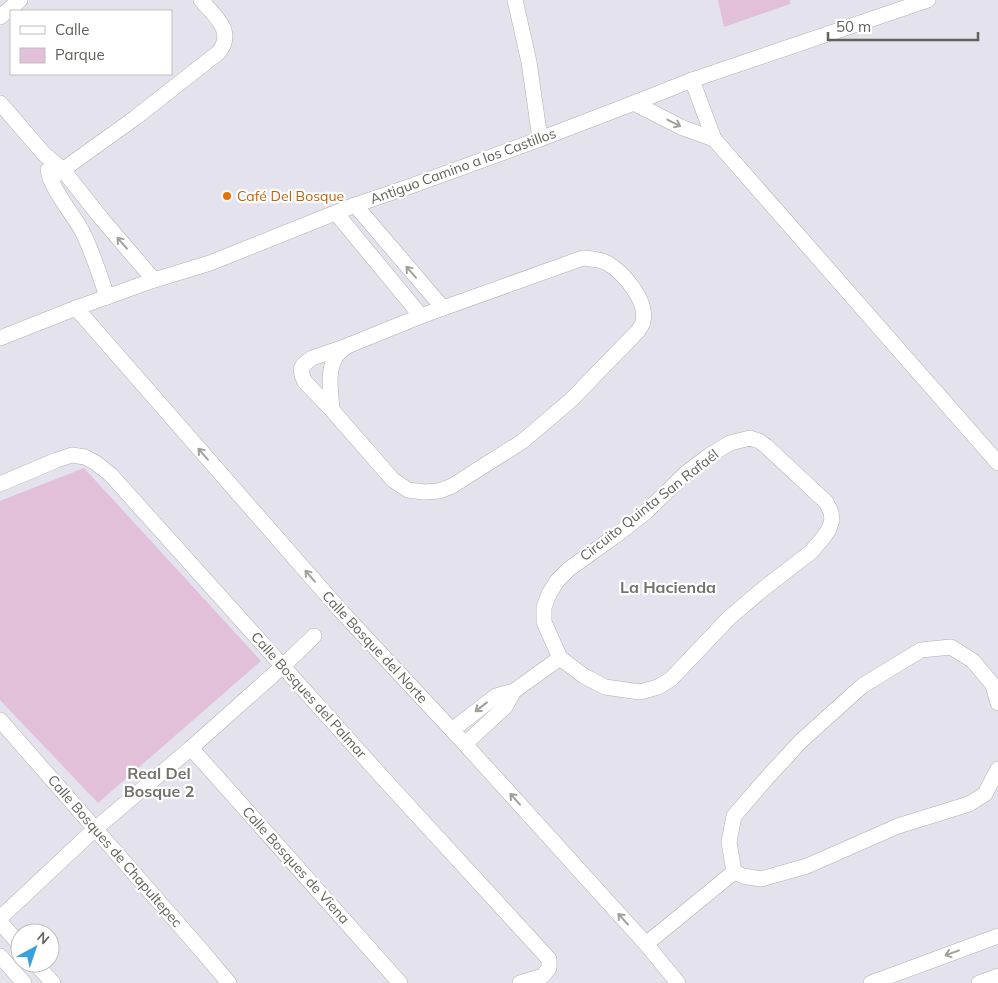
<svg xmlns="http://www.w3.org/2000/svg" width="998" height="983" font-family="Mulish,sans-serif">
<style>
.green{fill:#e3c0d9}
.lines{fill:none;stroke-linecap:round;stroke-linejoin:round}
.minor-casing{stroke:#b2b2ac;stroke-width:16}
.minor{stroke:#fff;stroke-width:15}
.oneway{stroke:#a1a09d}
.food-dot{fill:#e8710a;stroke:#fff;stroke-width:2}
.labels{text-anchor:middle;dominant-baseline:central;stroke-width:4.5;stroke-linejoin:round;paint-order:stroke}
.street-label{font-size:14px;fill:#62615b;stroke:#fff}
.food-label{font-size:14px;fill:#c56008;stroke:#fff;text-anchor:start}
.quarter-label{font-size:16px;font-weight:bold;fill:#74726c;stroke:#fff}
</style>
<rect width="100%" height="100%" fill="#e3e2ed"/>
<!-- green -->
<g class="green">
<polygon points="718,0 790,0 790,4 724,27"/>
<polygon points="84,468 261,661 98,803 0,700 0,501"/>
</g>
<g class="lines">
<defs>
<g id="minor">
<polyline points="515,0 529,62 540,139"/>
<polyline points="0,17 20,0"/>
<polyline points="692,80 714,139 998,463"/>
<polyline points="0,103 44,154 63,170 101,218 154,280"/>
<polyline points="634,103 683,128 714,139"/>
<path d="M48 170C53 192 71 211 82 231 93 253 100 275 107 297"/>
<path d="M50 179 135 118 219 52C235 31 215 16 201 0"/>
<polyline points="355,205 443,308"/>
<polyline points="336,213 421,316"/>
<path d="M583 258C591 259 600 259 607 263 623 272 648 301 643 321 643 324 640 328 638 331L571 400 523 441 452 486 439 491 424 492 408 490 393 480 332 410 305 382 302 375 301 369 303 365 312 358 347 346 421 316Z"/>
<polyline points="76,308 340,610 465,744 646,944 678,983"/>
<polyline points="0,338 76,308 154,280 210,263 355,205 411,186 540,139 634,103 692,80 928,0"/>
<path d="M332 410C331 393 326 370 337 355 339 352 343 350 346 347"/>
<polygon points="750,438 759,441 766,446 826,502 831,512 832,520 829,529 823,538 811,552 763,589 729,618 671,679 658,687 640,692 605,687 584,676 560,658 544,622 544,607 549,594 557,581 569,569 615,536 646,512 686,473 710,455 730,443"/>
<polyline points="0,484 57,460 72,455 85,457 96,463 111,475 383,778 549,959 549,968 543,976 520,983"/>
<polyline points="0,720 202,951 229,983"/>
<polyline points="452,730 496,696 514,691 560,658"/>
<polyline points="465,744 505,707 514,691"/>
<polyline points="191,748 400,983"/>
<polyline points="734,872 729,842 734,816 766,779 801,741 862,686 921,650 951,647 973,661 993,685 998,703"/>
<polyline points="734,872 743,876 761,879 807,866 898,826 969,804 985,794 998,769"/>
<polyline points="0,918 95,829 191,748 283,666 314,636"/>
<polyline points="0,922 20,945"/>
<polyline points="646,944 734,872"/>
<polyline points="0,956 24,983"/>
<polyline points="35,963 53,983"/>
<polyline points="871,983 998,936"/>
<polyline points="979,983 998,976"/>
</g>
</defs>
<!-- minor casing -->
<use href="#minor" class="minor-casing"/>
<!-- minor -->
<use href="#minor" class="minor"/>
</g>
<!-- one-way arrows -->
<defs><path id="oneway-shaft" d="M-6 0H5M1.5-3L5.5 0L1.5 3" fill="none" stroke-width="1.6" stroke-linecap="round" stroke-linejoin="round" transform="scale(1.25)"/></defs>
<g class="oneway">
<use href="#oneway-shaft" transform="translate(674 123) rotate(27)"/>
<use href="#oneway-shaft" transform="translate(122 243) rotate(-131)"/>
<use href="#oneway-shaft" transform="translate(411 272) rotate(-131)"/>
<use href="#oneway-shaft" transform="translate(203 454) rotate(-131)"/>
<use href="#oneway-shaft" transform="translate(310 576) rotate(-131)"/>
<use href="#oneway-shaft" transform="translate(481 707) rotate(142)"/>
<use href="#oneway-shaft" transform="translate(515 799) rotate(-132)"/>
<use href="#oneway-shaft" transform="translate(623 919) rotate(-132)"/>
<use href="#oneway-shaft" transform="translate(952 953) rotate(160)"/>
</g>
<!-- markers -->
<circle class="food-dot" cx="227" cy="196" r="5"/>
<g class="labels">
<!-- street labels -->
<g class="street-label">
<text transform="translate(463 166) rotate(-20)">Antiguo Camino a los Castillos</text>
<text transform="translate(649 505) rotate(-38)">Circuito Quinta San Rafaél</text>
<text transform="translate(375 647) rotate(47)">Calle Bosque del Norte</text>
<text transform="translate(309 695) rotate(48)">Calle Bosques del Palmar</text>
<text transform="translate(115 851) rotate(49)">Calle Bosques de Chapultepec</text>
<text transform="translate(296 865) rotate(48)">Calle Bosques de Viena</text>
</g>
<!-- food labels -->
<g class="food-label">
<text x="237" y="196">Café Del Bosque</text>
</g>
<!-- quarter labels -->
<g class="quarter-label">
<text x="668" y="587">La Hacienda</text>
<text x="159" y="773">Real Del<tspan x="159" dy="18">Bosque 2</tspan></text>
</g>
</g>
<!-- legend -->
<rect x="10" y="10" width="162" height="65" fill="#ffffff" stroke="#c0c0bd"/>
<rect x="20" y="26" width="25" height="8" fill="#ffffff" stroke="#c0c0bd"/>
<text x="55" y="35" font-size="15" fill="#62615b">Calle</text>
<rect x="20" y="48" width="25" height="15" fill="#e3c0d9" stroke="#c0c0bd"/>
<text x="55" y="60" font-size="15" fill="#62615b">Parque</text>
<!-- north arrow -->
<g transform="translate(35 948) rotate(40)"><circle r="24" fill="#ffffff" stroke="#c0c0bd"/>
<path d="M0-4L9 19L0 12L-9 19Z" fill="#37a1de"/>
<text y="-8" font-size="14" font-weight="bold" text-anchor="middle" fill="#62615b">N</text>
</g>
<!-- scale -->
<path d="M828 32v8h150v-8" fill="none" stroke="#62615b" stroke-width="2.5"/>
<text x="836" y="32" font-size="15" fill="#62615b" stroke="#ffffff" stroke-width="4" paint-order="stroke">50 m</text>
</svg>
